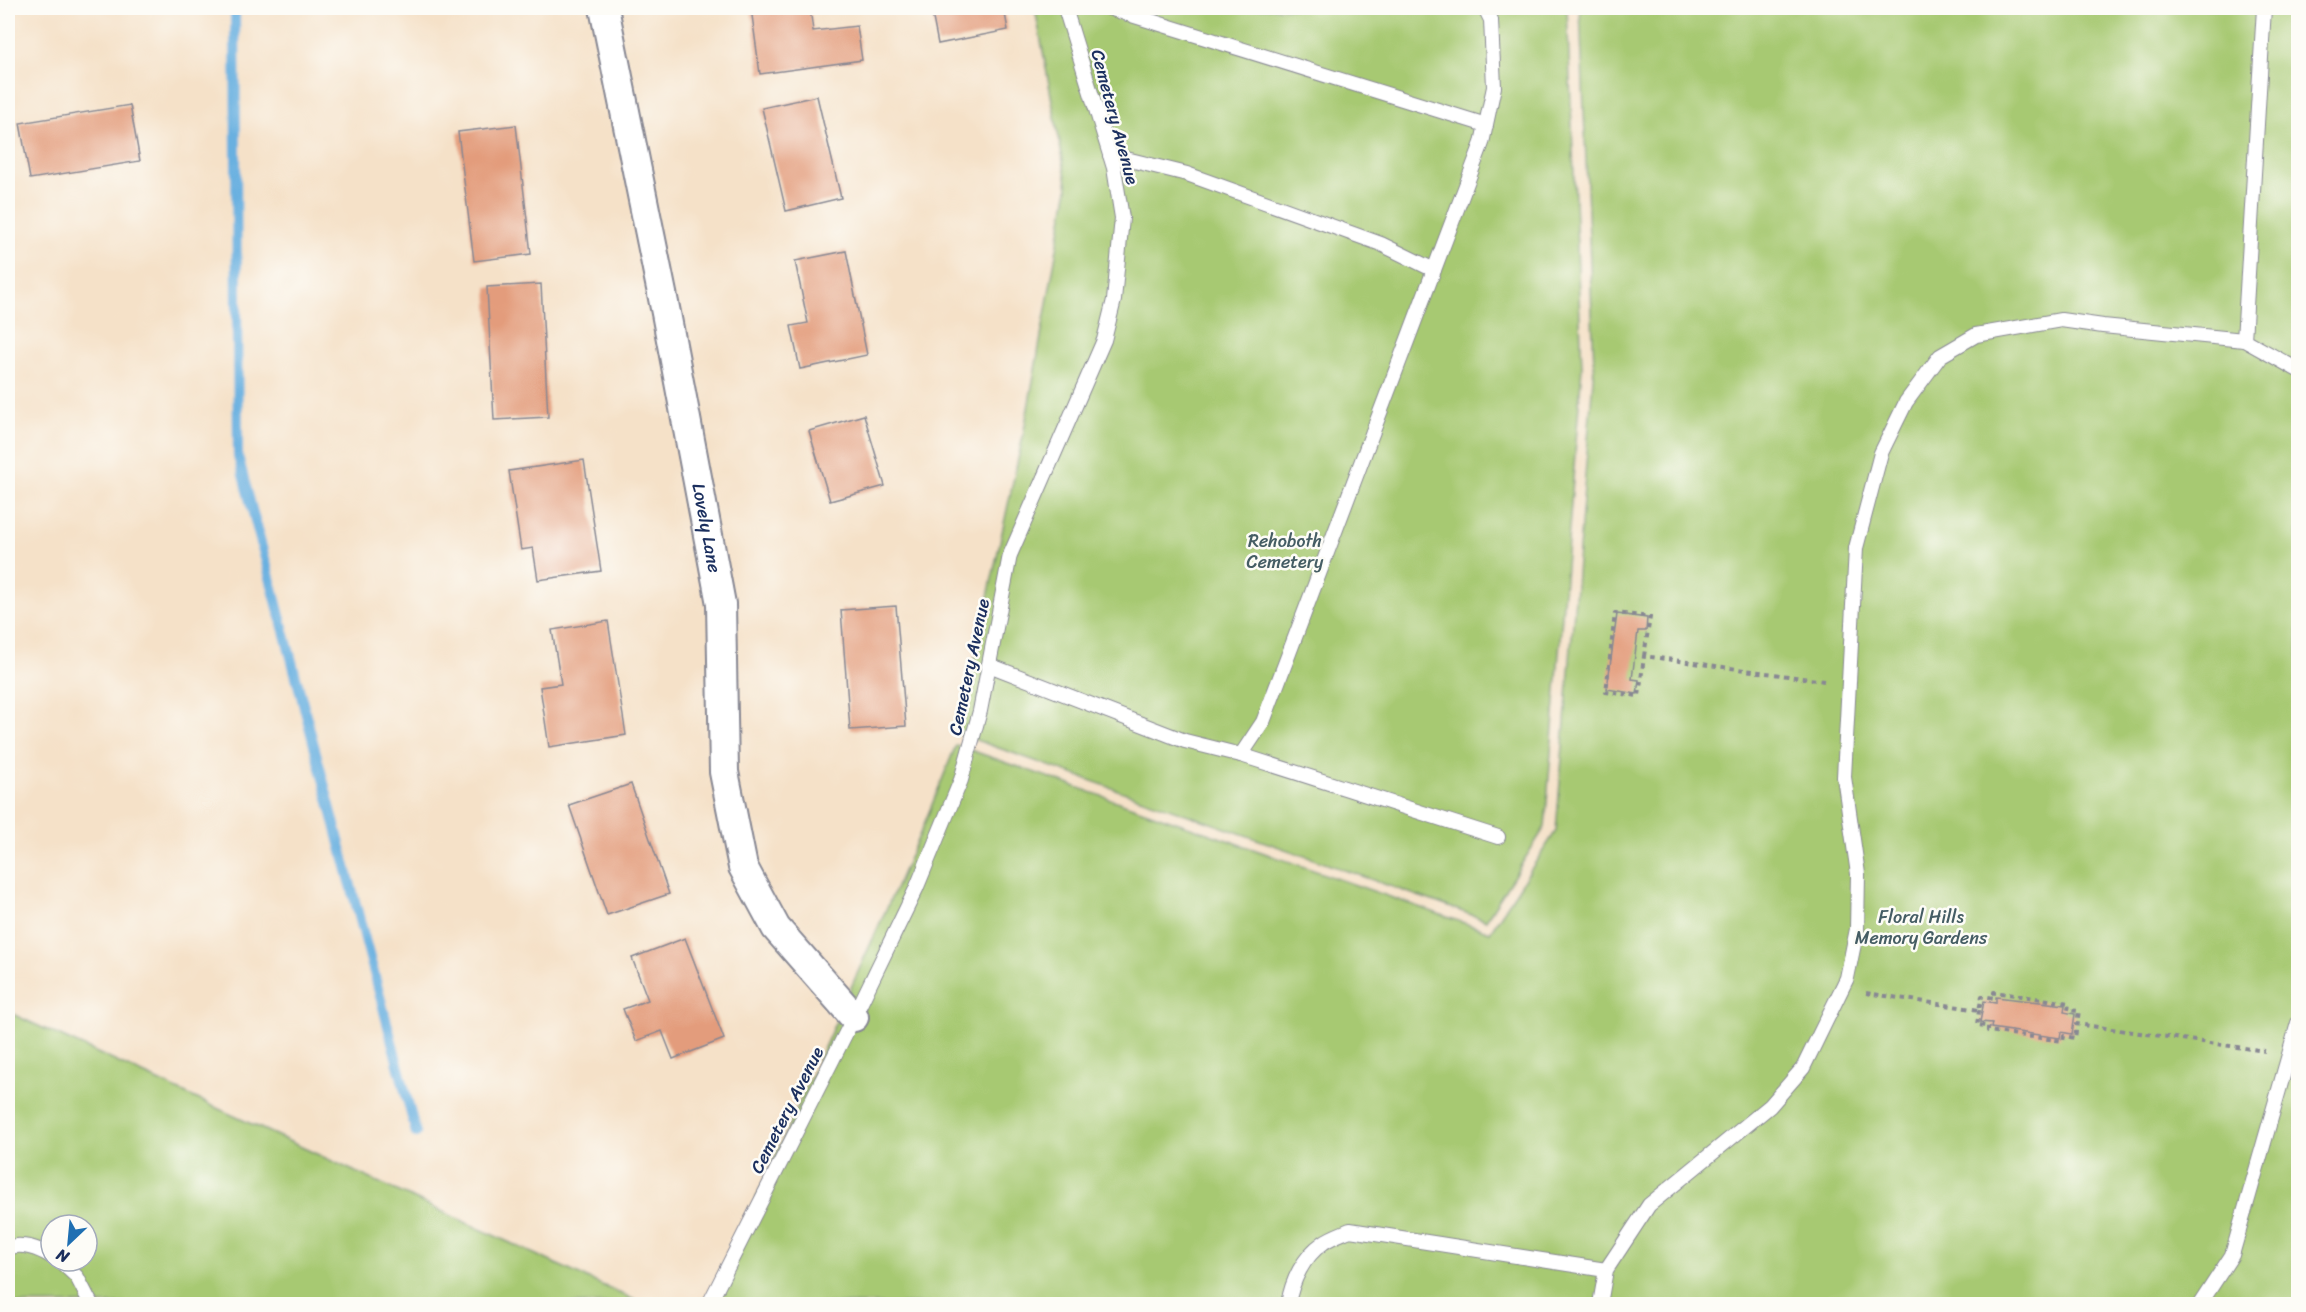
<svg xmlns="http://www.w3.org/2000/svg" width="2306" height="1312" font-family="Sriracha,sans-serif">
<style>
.green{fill:#a7c972;stroke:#617c68;stroke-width:1.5;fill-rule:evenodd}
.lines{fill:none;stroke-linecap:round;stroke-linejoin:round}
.stream{stroke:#69b0e0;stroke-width:10}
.building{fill:#e39c7c}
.service-casing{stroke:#888893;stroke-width:16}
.minor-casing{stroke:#888893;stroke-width:32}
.path{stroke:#888893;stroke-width:4;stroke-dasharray:4.5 4.5;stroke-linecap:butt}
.service{stroke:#fff;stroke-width:14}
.minor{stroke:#fff;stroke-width:28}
.labels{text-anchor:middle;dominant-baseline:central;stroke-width:5;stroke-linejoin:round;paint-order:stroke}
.street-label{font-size:18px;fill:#1b2f5e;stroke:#fdfcf7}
.park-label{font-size:18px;fill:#455d64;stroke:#fdfcf7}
</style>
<rect width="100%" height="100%" fill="#fdfcf7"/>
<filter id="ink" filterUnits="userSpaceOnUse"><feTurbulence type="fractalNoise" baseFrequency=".0167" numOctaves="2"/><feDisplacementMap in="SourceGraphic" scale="12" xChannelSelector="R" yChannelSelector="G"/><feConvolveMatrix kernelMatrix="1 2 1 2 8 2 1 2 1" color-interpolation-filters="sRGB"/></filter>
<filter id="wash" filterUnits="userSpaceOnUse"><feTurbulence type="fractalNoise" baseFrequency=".008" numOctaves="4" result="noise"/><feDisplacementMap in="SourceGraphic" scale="24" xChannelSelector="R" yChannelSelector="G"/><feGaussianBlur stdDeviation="1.35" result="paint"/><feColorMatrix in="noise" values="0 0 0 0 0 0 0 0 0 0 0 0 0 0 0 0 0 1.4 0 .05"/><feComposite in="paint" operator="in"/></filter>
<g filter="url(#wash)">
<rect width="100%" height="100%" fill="#f5e1c8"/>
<!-- green -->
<g class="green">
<polygon points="1035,8 1567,8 1582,367 1545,827 1486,920 956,733 971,675 1023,436 1068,188"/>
<polygon points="1580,8 2298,8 2298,1299 2292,1304 709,1304 923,827 956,745 1490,932 1556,831 1594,366"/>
<path d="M8 1012 643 1304H8ZM51 1225H87V1261H51Z"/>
</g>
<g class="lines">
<!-- stream -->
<polyline class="stream" points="235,8 238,456 416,1133"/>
</g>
<g id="blocks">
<!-- building -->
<g class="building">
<polygon points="751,8 810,8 813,31 857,26 862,60 760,74"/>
<polygon points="931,8 1004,8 1008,30 938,44"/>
<polygon points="817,96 841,198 786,211 762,108"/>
<polygon points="130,105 140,161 30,179 20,123"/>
<polygon points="516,125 531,254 474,261 458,132"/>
<polygon points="846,251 867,355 800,369 791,326 808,323 795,261"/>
<polygon points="541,284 548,417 494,420 487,287"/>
<polygon points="864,415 885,486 830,501 809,431"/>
<polygon points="584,460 601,571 538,580 533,548 521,550 509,471"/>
<polygon points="896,606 906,726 850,730 841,610"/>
<polygon points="1617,614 1647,618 1646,631 1638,631 1632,679 1639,680 1637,694 1607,689"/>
<polygon points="608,621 626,735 549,747 540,687 561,684 552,630"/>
<polygon points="631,784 669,894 607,915 569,805"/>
<polygon points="685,938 724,1039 673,1059 662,1031 636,1041 623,1009 648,1000 632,958"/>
<polygon points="1996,997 2065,1005 2064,1012 2075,1014 2072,1034 2061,1032 2060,1038 1991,1028 1992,1023 1980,1022 1984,1001 1996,1003"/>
</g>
</g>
</g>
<g filter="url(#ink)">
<use href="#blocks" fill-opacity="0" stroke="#888893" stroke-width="1.5"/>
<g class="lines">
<defs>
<g id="service">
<polyline points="1109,8 1486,125"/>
<polyline points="1110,155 1187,174 1381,244 1434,270"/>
<polyline points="2244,340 2264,8"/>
<polyline points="989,665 1185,741 1241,755 1498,837"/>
<polyline points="1241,755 1263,722 1482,143 1494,87 1491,20 1485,8"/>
<path d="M8 1248C21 1242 39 1249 51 1256"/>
<polyline points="60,1261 77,1277 91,1304"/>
<polyline points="709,1304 854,1017 916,889 961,780 980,711 1010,555 1104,340 1114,300 1122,218 1114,168 1065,8"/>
<path d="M1288 1304C1292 1281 1303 1257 1323 1243 1331 1237 1341 1234 1350 1230L1606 1270"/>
<polyline points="1600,1304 1606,1270 1649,1205 1770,1106 1803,1068 1847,978 1857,929 1858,874 1844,777 1856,548 1881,453 1906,402 1940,356 1976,335 2061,320 2103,326 2244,340 2298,370"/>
<polyline points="2200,1304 2232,1255 2298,1023"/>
</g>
<g id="minor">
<path id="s1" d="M604 8 666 313 721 604 724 772 743 867 776 928 854 1017"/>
</g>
</defs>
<!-- service casing -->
<use href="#service" class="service-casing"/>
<!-- minor casing -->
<use href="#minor" class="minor-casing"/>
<!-- path -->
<g class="path">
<polyline points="1644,656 1650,617 1615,613 1606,692 1639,696 1644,656 1824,681"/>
<polyline points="1866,993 1979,1010 1982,996 1994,998 1994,992 2069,1003 2068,1010 2079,1011 2077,1024 2265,1051"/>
<polyline points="1979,1010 1977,1025 1988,1026 1988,1031 2063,1041 2064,1036 2075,1038 2077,1024"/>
</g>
<!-- service -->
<use href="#service" class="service"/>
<!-- minor -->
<use href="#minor" class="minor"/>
</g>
</g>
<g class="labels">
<!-- street labels -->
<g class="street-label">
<text transform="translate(1115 117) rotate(75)">Cemetery Avenue</text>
<text stroke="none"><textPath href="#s1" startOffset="530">Lovely Lane</textPath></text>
<text transform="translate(969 667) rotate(-78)">Cemetery Avenue</text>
<text transform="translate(787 1110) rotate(-63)">Cemetery Avenue</text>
</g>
<!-- park labels -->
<g class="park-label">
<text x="1285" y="541">Rehoboth<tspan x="1285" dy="21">Cemetery</tspan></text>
<text x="1921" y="917">Floral Hills<tspan x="1921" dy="21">Memory Gardens</tspan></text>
</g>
</g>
<!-- margin -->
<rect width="2306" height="1312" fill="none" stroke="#fdfcf7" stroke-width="30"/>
<!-- north arrow -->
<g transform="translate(69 1243) rotate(206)"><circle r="28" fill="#fdfcf7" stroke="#a3aaba" stroke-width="1.5"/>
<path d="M0-4.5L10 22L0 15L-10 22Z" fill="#1f6fb2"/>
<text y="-9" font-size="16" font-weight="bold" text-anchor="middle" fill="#1b2f5e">N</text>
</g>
</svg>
